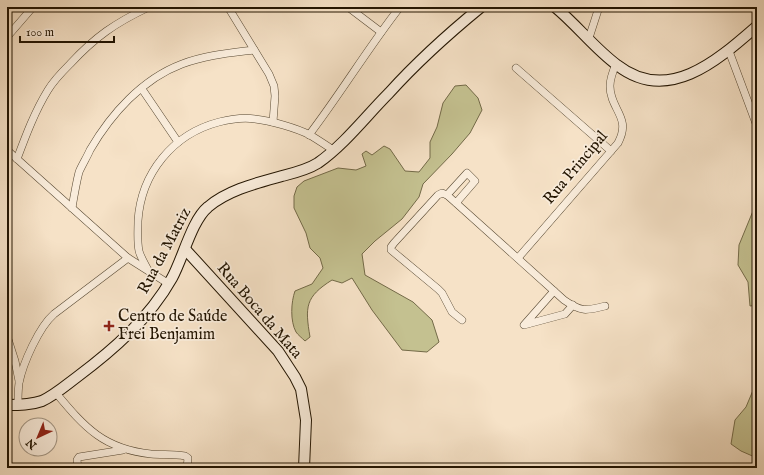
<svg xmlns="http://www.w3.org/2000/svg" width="764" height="475" font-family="'IM FELL English',serif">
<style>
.green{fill:#c4c190;stroke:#736a48}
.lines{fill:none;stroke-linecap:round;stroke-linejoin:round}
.street-casing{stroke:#574832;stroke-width:8}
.secondary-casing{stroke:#221401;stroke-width:12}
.street{stroke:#f9ecdb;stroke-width:7}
.secondary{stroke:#f9ecdb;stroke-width:10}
.poi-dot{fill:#8f2418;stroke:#f9ecdb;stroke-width:1.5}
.labels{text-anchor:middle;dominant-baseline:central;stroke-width:3.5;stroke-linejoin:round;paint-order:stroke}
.street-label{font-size:16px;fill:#221401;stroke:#f9ecdb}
.poi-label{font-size:16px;fill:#221401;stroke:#f9ecdb;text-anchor:start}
</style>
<rect width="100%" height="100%" fill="#f6e2c7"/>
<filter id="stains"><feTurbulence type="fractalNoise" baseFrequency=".005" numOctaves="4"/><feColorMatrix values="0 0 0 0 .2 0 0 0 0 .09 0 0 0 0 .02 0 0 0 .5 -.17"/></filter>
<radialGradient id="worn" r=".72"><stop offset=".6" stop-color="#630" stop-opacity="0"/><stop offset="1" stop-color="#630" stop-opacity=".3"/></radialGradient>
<!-- green -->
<g class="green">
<path d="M466 85 478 98 482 110 470 133 452 154 423 184 419 197 402 219 375 241 362 254 365 275 413 302 432 320 439 342 427 352 402 350 372 310 352 278 342 283 332 280C305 297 305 307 310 337L305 341C302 338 298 335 296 332 290 321 291 302 295 291L312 284 323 268 320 258 310 248 306 233 294 208V196L297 187 304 181 338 168 356 170 366 166 362 154 366 151 372 155 384 146 390 149 405 171 419 172 430 158V142L437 127 443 103 455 86Z"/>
<polygon points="757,206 757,305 750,306 748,282 738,265 739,245 753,211"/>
<polygon points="757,386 757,458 741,451 731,444 735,420 746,407 754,388"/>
</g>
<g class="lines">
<defs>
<g id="street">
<polyline points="228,7 269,74 274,86 275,96 273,122"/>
<polyline points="348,7 381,32"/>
<polyline points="7,37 33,7"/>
<polyline points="589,38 599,7"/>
<polyline points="729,51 757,126"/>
<polyline points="516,68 611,151"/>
<polyline points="142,89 178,142"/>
<path d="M309 135C341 93 368 48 400 7"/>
<polyline points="7,150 128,258 169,284"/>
<path d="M17 159C26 135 35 111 48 90 54 80 62 72 70 64 95 37 115 23 149 7"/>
<polyline points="447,195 442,193 438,195 394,243 391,247 391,250 438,289 442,293 452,312 462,320"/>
<path d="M456 203 475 181 467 173 447 195 456 203 564 300C581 312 586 311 605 306"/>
<path d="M72 208C74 196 76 184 79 172 82 165 87 157 90 150 111 114 142 79 182 64 206 55 230 53 254 50"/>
<path d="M518 258 618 143C632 117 610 110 610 86 610 78 613 71 616 64"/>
<path d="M148 270C145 264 141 258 139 251 137 241 138 231 138 221 141 173 173 134 219 122 231 119 243 117 255 119 272 121 296 128 310 135 318 140 326 145 333 150"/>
<polyline points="554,291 524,325 565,314 573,305"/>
<polyline points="7,336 15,361 19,381"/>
<path d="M56 393C85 428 104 449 151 454 163 455 174 454 185 456L188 458 187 468"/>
<path d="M18 405C18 398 18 391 19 383 23 363 39 327 54 314L128 258"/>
<polyline points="78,468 77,460 79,457 123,450"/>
</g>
<g id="secondary">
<path d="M555 7C577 25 594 48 617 65 668 105 718 60 757 26"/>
<polyline points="185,249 278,351 295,377 301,389 306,420 304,468"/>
<path d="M7 405C19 405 31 405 42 401 55 395 65 386 77 377 113 350 149 319 172 278 183 258 192 220 208 207 228 190 257 183 282 176 294 173 307 170 318 163 345 144 366 116 389 93 417 62 448 34 481 7"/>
</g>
</defs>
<!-- street casing -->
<use href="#street" class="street-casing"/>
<!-- secondary casing -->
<use href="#secondary" class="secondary-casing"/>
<!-- street -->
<use href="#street" class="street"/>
<!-- secondary -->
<use href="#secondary" class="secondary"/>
</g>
<!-- markers -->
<path class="poi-dot" d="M107 320h4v4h4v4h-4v4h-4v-4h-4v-4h4z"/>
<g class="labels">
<!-- street labels -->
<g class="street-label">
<text transform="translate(576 168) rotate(-50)">Rua Principal</text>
<text transform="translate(165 251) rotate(-62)">Rua da Matriz</text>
<text transform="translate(259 311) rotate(49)">Rua Boca da Mata</text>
</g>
<!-- poi labels -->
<g class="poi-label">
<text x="118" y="317">Centro de Saúde<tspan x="118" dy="18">Frei Benjamim</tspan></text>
</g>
</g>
<!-- margin -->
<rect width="764" height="475" fill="none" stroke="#f6e2c7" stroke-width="24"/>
<rect x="8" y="8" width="748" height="459" fill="none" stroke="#221401" stroke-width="2"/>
<rect x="12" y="12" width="740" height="451" fill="none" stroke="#221401"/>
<!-- north arrow -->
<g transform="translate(38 437) rotate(224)"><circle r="19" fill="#f9ecdb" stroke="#a39684"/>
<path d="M0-3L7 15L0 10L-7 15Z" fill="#8f2418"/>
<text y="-6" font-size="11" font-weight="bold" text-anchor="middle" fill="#221401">N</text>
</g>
<!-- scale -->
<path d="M20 36v6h94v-6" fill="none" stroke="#221401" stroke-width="2"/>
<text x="26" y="36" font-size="12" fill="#221401" stroke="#f9ecdb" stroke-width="3" paint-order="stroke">100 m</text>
<rect width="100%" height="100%" filter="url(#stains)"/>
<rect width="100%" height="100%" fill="url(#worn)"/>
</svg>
